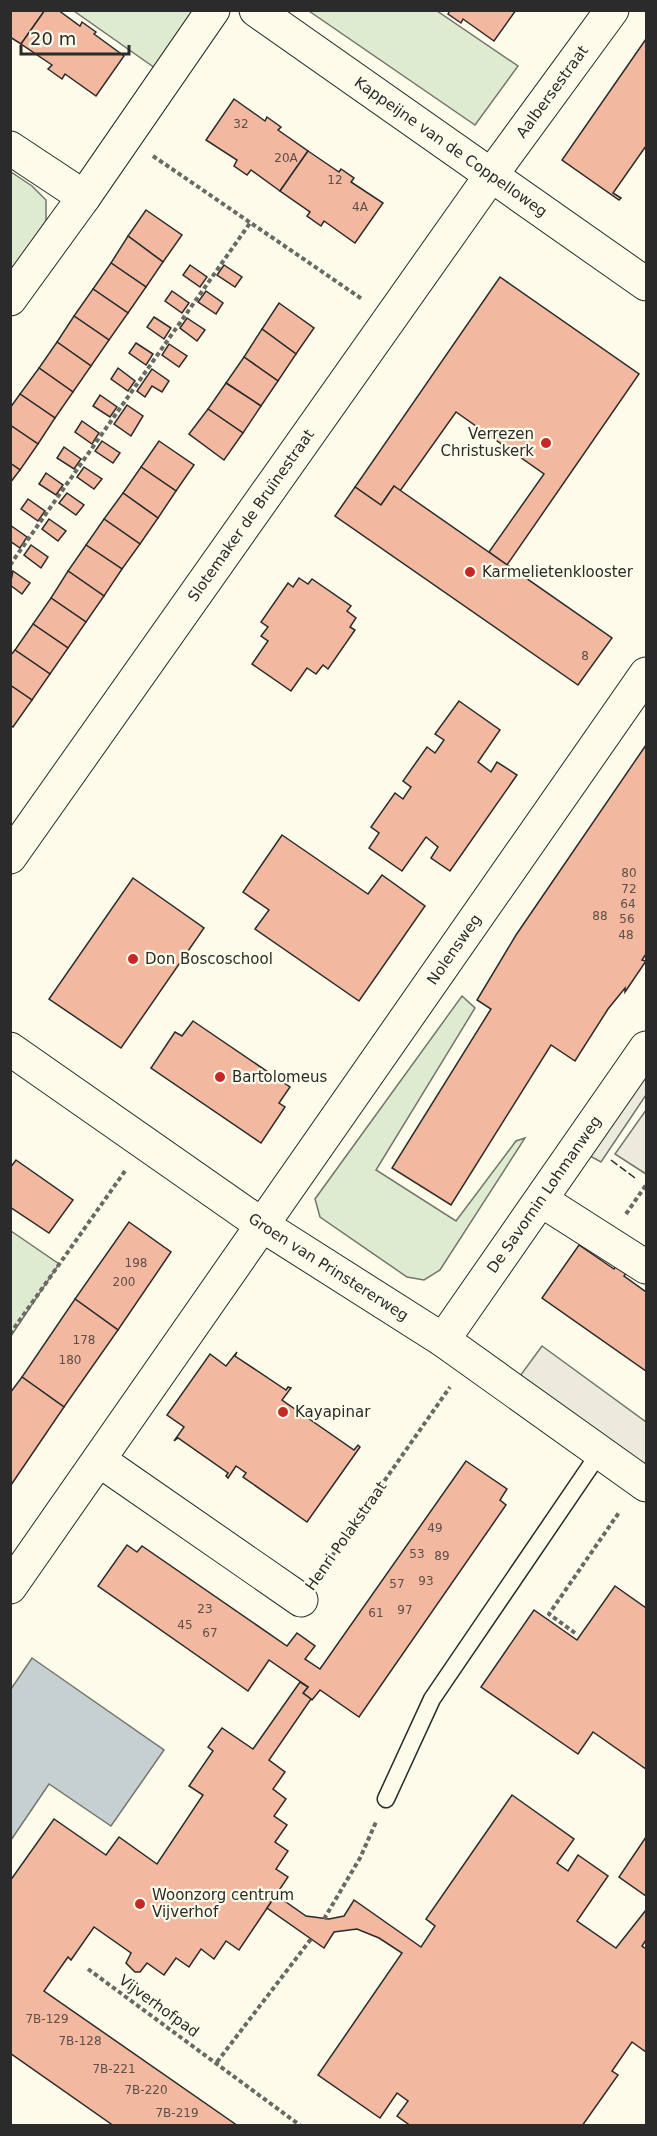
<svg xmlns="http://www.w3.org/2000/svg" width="657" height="2136" font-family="'DejaVu Sans',sans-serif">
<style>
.green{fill:#deebd1;stroke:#74746e;stroke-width:1.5}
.parking{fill:#eceadb;stroke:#74746e;stroke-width:1.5}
.water{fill:#c7d0d0;stroke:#74746e;stroke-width:1.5}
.building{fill:#f2b8a0;stroke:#2b2b2b;stroke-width:1.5}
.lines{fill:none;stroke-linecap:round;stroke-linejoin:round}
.lane-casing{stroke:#2b2b2b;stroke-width:19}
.street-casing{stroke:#2b2b2b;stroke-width:35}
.secondary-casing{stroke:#2b2b2b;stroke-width:35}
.path{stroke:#6a6964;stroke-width:4;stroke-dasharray:4.5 3;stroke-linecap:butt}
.lane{stroke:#fdfbea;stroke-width:16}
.street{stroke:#fdfbea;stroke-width:33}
.secondary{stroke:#fdfbea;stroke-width:33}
.fence{stroke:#2b2b2b;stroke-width:1.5;stroke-dasharray:8 3;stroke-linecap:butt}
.poi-dot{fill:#c62828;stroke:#fdfbea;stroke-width:2}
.labels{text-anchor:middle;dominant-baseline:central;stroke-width:4.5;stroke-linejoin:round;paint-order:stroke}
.number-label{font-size:12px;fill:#5d4e48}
.street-label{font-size:15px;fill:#2b2b2b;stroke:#fdfbea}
.poi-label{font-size:15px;fill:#2b2b2b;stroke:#fdfbea;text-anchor:start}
</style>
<rect width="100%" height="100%" fill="#fdfbea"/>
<!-- green -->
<g class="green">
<polygon points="74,11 195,11 155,68"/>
<polygon points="309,11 437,11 518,66 475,125"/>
<polygon points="11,172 32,186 46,200 46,221 11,271"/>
<polygon points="462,996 475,1008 376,1170 456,1221 516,1141 525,1138 440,1270 424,1280 407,1277 320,1217 315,1199"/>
<polygon points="11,1231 59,1264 11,1336"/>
</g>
<!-- parking -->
<g class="parking">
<polygon points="646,1076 646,1095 601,1162 590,1156"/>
<polygon points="646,1110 646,1174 615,1154"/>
<polygon points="542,1346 646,1422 646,1465 520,1376"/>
</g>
<!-- water -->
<polygon class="water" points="32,1658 164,1750 111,1826 49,1784 11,1840 11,1689"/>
<!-- building -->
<g class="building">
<polygon points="10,10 45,10 21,44 10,37"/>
<polygon points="45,10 58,10 80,26 82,22 96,32 94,34 124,56 96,96 65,74 62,79 48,69 52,65 21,44"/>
<polygon points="516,10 494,41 463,19 461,23 448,14 450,10"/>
<polygon points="646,39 646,146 613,193 621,198 619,200 562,160"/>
<polygon points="234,99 265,121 267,117 281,127 278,130 308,151 280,191 251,170 247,175 234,166 237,160 206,140"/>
<polygon points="308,151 339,172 341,169 354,178 351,182 383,203 355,243 324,221 321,226 307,216 310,212 280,191"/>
<polygon points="146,210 182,235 163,262 128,236"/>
<polygon points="128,236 163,262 146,287 111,263"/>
<polygon points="111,263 146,287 128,313 93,289"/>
<polygon points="190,265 207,277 200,287 183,275"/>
<polygon points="224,265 242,277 235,287 217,275"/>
<polygon points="500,277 639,374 507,565 489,552 544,474 456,412 400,491 394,486 381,505 355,487"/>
<polygon points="93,289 128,313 109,340 74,316"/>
<polygon points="172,291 189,303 182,313 165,301"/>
<polygon points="206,291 223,303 216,314 198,302"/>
<polygon points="279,303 314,328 296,354 262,329"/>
<polygon points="74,316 109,340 91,366 57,342"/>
<polygon points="154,317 171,328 164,339 147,327"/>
<polygon points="187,318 205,330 197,341 180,328"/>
<polygon points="262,329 296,354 278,381 244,357"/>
<polygon points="57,342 91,366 73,392 39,368"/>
<polygon points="136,343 153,354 146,365 129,353"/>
<polygon points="169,344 187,356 179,367 162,355"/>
<polygon points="244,357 278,381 261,406 226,383"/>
<polygon points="39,368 73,392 55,418 20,394"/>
<polygon points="118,368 135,381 128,391 111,379"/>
<polygon points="152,369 169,381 162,392 152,386 145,397 137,391"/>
<polygon points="226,383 261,406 243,433 208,409"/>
<polygon points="20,394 55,418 38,444 10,425 10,408"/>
<polygon points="100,395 117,407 110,417 93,406"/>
<polygon points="127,405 143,416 131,436 114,424"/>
<polygon points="208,409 243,433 224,460 189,434"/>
<polygon points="82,421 99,433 92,444 75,432"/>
<polygon points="10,425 38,444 20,470 10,463"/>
<polygon points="102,441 120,453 113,463 95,451"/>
<polygon points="159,441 194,465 176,491 141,467"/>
<polygon points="64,447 81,459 74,469 57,458"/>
<polygon points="10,463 20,470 10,483"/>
<polygon points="84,467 102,479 94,489 77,477"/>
<polygon points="141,467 176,491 158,518 123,493"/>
<polygon points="46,473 63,485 56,495 39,484"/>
<polygon points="394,486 612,638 578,685 335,516 355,487 381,505"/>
<polygon points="67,493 84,505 76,515 59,503"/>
<polygon points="123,493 158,518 140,544 104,519"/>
<polygon points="28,499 45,511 38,521 21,509"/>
<polygon points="49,519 66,531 58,541 42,529"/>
<polygon points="104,519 140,544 122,569 86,545"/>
<polygon points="10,525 27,537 20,548 10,541"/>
<polygon points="31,545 48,557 41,568 24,555"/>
<polygon points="86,545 122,569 104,596 68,571"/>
<polygon points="13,571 30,583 22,594 10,585"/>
<polygon points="68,571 104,596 86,622 51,598"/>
<polygon points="299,578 308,584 312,579 351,606 347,611 356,618 350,627 355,630 328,669 323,665 316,674 307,668 291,691 252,664 268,641 261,636 268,627 261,622 288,583 293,587"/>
<polygon points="51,598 86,622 68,648 33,624"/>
<polygon points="33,624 68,648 50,674 15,650"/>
<polygon points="15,650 50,674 32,700 10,685 10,656"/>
<polygon points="10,685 32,700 13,727 10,725"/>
<polygon points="459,701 500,730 478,762 491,772 497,762 517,775 450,871 431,858 438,847 426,837 402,871 369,848 379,833 371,827 395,793 403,799 411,787 403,781 427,747 435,753 444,740 435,734"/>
<polygon points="646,745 646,954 642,960 646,961 625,992 625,988 608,1009 575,1061 551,1045 451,1205 392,1168 491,1009 477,1000 516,935"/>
<polygon points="282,835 368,894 382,875 425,906 359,1001 255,929 269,910 243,892"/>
<polygon points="133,878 204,928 121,1048 49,999"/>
<polygon points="193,1021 290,1087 279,1103 285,1107 261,1143 151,1068 175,1032 182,1036"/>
<polygon points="16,1160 73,1200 49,1233 10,1207 10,1168"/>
<polygon points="129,1222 171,1252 118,1330 75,1299"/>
<polygon points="579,1245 614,1269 621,1257 632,1265 624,1276 646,1292 646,1371 542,1298"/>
<polygon points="75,1299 118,1330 64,1407 22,1377"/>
<polygon points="237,1352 235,1356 286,1390 288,1387 291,1388 282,1400 354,1450 358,1445 360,1447 307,1522 243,1477 246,1473 236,1466 228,1478 226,1476 228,1473 178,1438 174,1441 184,1427 167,1415 210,1354 226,1366"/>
<polygon points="22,1377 64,1407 11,1485 10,1393"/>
<polygon points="466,1461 507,1489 500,1500 506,1505 359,1717 320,1690 312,1700 303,1693 308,1687 269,1660 248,1691 98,1586 127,1545 137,1552 142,1546 287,1646 297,1633 315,1646 305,1659 320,1669"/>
<polygon points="615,1586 646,1608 646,1769 593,1732 578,1754 481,1687 534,1610 577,1640"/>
<polygon points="300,1682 308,1687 303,1693 311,1699 269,1760 285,1772 273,1789 286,1799 274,1816 287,1825 275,1842 288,1851 276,1869 288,1877 239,1950 226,1941 214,1959 201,1949 189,1967 176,1958 164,1975 147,1963 140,1972 135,1972 126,1963 131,1953 94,1927 71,1960 68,1957 44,1991 238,2126 114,2126 10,2053 10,1881 54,1819 106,1855 119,1837 157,1864 203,1795 189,1786 213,1751 208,1747 222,1728 253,1749"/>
<polygon points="512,1795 574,1839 557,1863 568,1871 578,1855 608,1876 577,1921 616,1948 646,1910 646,1940 642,1946 646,1949 646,2052 632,2042 612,2071 618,2075 582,2126 411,2126 397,2116 408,2101 397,2093 380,2118 318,2075 402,1953 379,1938 357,1929 334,1932 324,1948 267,1908 276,1895 306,1916 329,1919 344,1916 354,1900 421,1947 435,1926 426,1919"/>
<polygon points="646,1837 646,1896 619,1877"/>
</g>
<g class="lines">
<defs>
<polyline id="lane" points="386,1799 432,1699 600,1452"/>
<g id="street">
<path id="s1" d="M256 10 646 284"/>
<polyline points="10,148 84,197 10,299"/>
<polyline points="84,197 213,10"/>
<path id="s2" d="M10 857 492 174 612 10"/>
<polyline points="541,1200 646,1267"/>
<polyline points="443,1340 646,1485"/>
<polyline points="99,1460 301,1600"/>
<path id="s3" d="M10 1587 646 674"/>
</g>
<g id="secondary">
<path id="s4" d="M10 1049 262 1225 443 1340 646 1048"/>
</g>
</defs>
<!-- lane casing -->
<use href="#lane" class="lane-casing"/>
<!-- street casing -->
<use href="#street" class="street-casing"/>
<!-- secondary casing -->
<use href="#secondary" class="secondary-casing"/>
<!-- path -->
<g class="path">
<polyline points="153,156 362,299"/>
<polyline points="10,565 250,223"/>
<polyline points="626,1214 646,1185"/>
<polyline points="10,1334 125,1171"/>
<polyline points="320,1573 450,1387"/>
<polyline points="575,1633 549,1614 620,1511"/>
<polyline points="324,1919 360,1858 376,1822"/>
<polyline points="88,1969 301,2126"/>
<polyline points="217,2062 311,1939"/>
</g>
<!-- lane -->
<use href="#lane" class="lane"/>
<!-- street -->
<use href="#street" class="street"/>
<!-- secondary -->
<use href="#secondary" class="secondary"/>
<!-- fence -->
<polyline class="fence" points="611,1160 635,1178"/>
</g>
<!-- markers -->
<g class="poi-dot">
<circle cx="546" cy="443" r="6"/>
<circle cx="470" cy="572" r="6"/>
<circle cx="133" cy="959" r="6"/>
<circle cx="220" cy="1077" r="6"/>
<circle cx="283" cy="1412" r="6"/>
<circle cx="140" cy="1904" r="6"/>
</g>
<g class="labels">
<!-- number labels -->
<g class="number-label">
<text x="241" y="124">32</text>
<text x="286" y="158">20A</text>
<text x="335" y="180">12</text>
<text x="360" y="207">4A</text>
<text x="585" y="656">8</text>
<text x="629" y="873">80</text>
<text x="629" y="889">72</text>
<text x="628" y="904">64</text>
<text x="600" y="916">88</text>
<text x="627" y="919">56</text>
<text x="626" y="935">48</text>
<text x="136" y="1263">198</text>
<text x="124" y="1282">200</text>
<text x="84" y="1340">178</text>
<text x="70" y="1360">180</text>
<text x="435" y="1528">49</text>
<text x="417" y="1554">53</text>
<text x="442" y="1556">89</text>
<text x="426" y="1581">93</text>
<text x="397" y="1584">57</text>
<text x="205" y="1609">23</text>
<text x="405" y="1610">97</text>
<text x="376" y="1613">61</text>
<text x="185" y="1625">45</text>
<text x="210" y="1633">67</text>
<text x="47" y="2019">7B-129</text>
<text x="80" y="2041">7B-128</text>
<text x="114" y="2069">7B-221</text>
<text x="146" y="2090">7B-220</text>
<text x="177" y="2113">7B-219</text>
</g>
<!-- street labels -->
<g class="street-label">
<text stroke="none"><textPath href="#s2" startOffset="938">Aalbersestraat</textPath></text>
<text stroke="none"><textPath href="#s1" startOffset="238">Kappeijne van de Coppelloweg</textPath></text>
<text stroke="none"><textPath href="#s2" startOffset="418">Slotemaker de Bruïnestraat</textPath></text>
<text stroke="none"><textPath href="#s3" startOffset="777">Nolensweg</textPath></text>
<text stroke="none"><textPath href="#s4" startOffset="699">De Savornin Lohmanweg</textPath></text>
<text stroke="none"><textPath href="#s4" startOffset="386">Groen van Prinstererweg</textPath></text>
<text transform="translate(346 1536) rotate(-55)">Henri Polakstraat</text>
<text transform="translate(159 2006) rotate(36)">Vijverhofpad</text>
</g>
<!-- poi labels -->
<g class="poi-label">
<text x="534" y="434" text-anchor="end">Verrezen<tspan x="534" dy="17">Christuskerk</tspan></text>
<text x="482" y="572">Karmelietenklooster</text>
<text x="145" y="959">Don Boscoschool</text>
<text x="232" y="1077">Bartolomeus</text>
<text x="295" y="1412">Kayapinar</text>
<text x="152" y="1895">Woonzorg centrum<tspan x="152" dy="17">Vijverhof</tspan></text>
</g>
</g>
<!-- border -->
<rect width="657" height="2136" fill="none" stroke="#2b2b2b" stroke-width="24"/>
<!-- scale -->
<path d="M21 45v9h108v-9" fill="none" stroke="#2b2b2b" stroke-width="3"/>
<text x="30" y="45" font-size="18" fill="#2b2b2b" stroke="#fdfbea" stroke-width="4.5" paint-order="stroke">20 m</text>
</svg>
